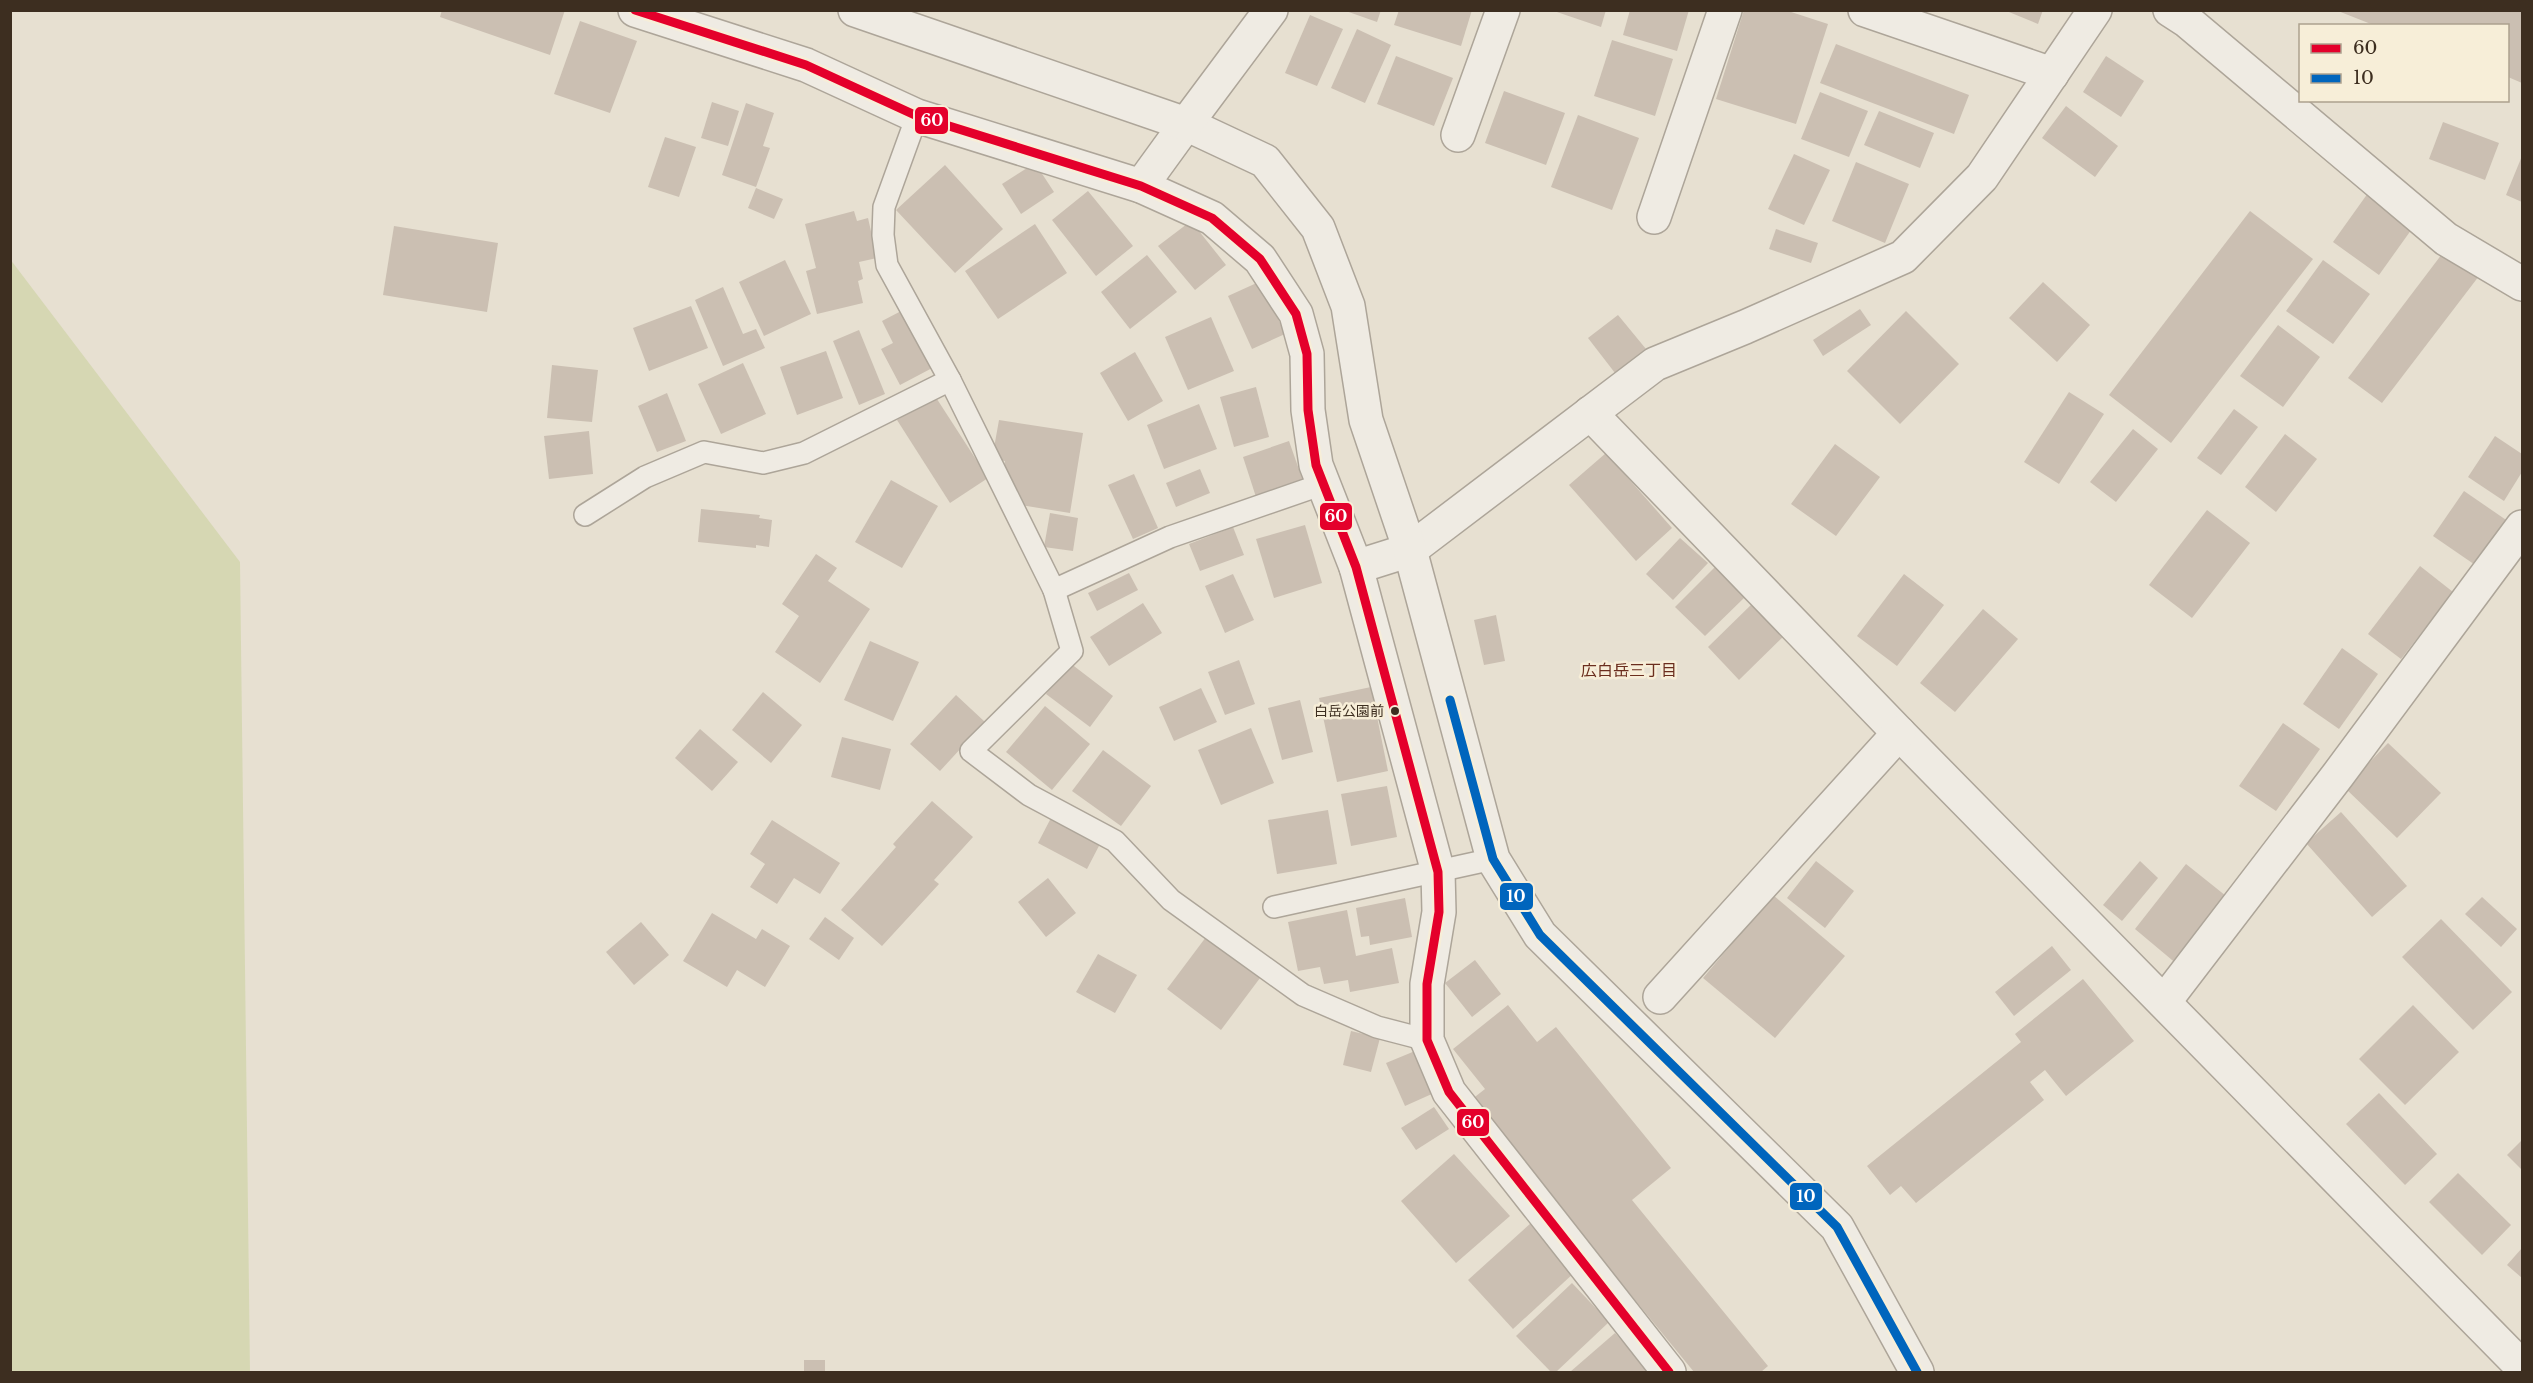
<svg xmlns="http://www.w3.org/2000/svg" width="2533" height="1383" font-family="'Libre Baskerville','Noto Sans JP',serif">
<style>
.green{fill:#d6d7b3}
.building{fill:#cbbfb2}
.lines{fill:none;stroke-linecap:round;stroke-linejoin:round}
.service-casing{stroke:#ada599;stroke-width:24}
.minor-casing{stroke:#ada599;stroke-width:36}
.tertiary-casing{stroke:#ada599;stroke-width:36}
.service{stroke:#efebe3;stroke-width:21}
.minor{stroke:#efebe3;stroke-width:33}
.tertiary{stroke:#efebe3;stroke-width:33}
.bus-1-casing{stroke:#f7eed8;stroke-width:14}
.bus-2-casing{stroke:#f7eed8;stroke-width:14}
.bus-1{stroke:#e4002b;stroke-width:9}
.bus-2{stroke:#0065bd;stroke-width:9}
.bus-dot{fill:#3d2e20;stroke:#f7eed8;stroke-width:2}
.labels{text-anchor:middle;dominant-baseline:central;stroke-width:5;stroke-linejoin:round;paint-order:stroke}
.bus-label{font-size:14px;fill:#3d2e20;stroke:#f7eed8;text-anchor:end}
.neighbourhood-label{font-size:16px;fill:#6b2e1e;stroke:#f7eed8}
.line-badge{stroke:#f7eed8;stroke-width:2}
.badge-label{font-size:16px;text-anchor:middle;font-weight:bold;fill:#fff}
</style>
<rect width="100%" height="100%" fill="#e7e0d1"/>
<!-- green -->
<polygon class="green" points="10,259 240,562 250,1372 11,1372"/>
<!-- building -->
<g class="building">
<polygon points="442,10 565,10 550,55 440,17"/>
<polygon points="1343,10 1381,10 1377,22"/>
<polygon points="1399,10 1472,10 1461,46 1394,25"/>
<polygon points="1551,10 1606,10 1601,27"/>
<polygon points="1630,10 1689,10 1677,51 1623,35"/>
<polygon points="1744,10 1785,10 1828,24 1796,124 1716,99"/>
<polygon points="2004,10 2043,10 2038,24"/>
<polygon points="2522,10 2522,83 2508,77 2508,26 2376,26 2338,11"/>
<polygon points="1310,15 1343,29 1317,86 1285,73"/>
<polygon points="580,21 637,41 610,113 554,94"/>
<polygon points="1357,29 1391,45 1365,103 1331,88"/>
<polygon points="1612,40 1673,59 1655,116 1594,96"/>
<polygon points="1836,44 1969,95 1954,134 1820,83"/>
<polygon points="1396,56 1453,78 1434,126 1377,104"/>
<polygon points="2106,56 2144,81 2121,117 2083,92"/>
<polygon points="1504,91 1565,113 1546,165 1485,143"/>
<polygon points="1820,92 1868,111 1849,157 1801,139"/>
<polygon points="712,102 739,111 728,146 701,138"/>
<polygon points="746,103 774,113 763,146 770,148 756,187 722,175"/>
<polygon points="2066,106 2118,146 2095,177 2042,138"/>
<polygon points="1879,111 1934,133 1920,168 1864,145"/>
<polygon points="1578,115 1639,138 1612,210 1551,187"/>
<polygon points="2443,122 2499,143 2485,180 2429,159"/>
<polygon points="665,137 696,147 679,197 648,187"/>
<polygon points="1794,154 1830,170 1804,225 1768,209"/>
<polygon points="2522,156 2522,202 2506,195"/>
<polygon points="1856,162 1909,184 1885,243 1832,221"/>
<polygon points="1035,163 1054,192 1021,214 1002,184"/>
<polygon points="945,165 1003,229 955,273 896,210"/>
<polygon points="756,188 783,199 774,219 748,208"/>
<polygon points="1088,191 1133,246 1096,276 1052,220"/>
<polygon points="2368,193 2414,226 2379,275 2333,242"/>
<polygon points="854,211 857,221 868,218 877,258 859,262 863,279 858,281 863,303 817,314 806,271 816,268 805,224"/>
<polygon points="2250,211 2313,259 2171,443 2109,395"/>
<polygon points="1191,221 1226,265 1195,290 1158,246"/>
<polygon points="1035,224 1067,273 998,319 965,271"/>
<polygon points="394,226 498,243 487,312 383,295"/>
<polygon points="1776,229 1818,243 1811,263 1769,249"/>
<polygon points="2445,250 2479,276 2382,403 2348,378"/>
<polygon points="1147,255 1177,292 1130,329 1101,292"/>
<polygon points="785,260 811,314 764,336 739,282"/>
<polygon points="2323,260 2370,294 2333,344 2286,311"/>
<polygon points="1261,281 1285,334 1252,349 1228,296"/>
<polygon points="2043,282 2090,325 2057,362 2009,318"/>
<polygon points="723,287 743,334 756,329 765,348 723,366 695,300"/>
<polygon points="691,306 708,348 649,371 633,328"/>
<polygon points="905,309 936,366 900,385 881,349 893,343 882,321"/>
<polygon points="1860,309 1871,325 1823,356 1813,340"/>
<polygon points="1906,311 1959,364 1900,424 1847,371"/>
<polygon points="1618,315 1646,349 1615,373 1588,338"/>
<polygon points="1211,317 1234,371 1188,390 1165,337"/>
<polygon points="2278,325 2320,357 2283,407 2240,376"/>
<polygon points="859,330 885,394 859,405 833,341"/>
<polygon points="826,351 843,398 797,415 780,367"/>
<polygon points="1135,352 1163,401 1128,421 1100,373"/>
<polygon points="743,363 766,414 721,434 698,384"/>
<polygon points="552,365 598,370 592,422 547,418"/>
<polygon points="1256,387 1269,437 1234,447 1220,397"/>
<polygon points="2069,392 2104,414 2059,484 2024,462"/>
<polygon points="667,393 686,441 657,452 638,406"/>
<polygon points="935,396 988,478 950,503 897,420"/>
<polygon points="1199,404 1217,449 1164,469 1147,425"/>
<polygon points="2234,409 2258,427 2221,475 2197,458"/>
<polygon points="999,420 1083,433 1070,513 1014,504 1002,481 1005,461 992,459"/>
<polygon points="2133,429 2158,449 2116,502 2090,482"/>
<polygon points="589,431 593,474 549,479 544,436"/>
<polygon points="2285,434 2317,459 2276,512 2245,487"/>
<polygon points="2495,436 2522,454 2522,472 2504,501 2468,477"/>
<polygon points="1289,441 1303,481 1256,497 1243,457"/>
<polygon points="1835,444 1880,477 1836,536 1791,504"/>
<polygon points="1606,453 1672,528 1636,561 1569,485"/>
<polygon points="1200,469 1210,493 1176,507 1166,483"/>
<polygon points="1134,474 1158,528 1133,539 1108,485"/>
<polygon points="891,480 938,506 902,568 855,542"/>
<polygon points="2464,491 2512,524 2481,569 2433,536"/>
<polygon points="701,509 760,515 759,518 772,520 769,547 756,545 756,548 698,542"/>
<polygon points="2207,510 2250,543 2192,618 2149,585"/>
<polygon points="1050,513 1078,518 1073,551 1044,547"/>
<polygon points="1305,525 1322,583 1274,598 1256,539"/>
<polygon points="1233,527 1244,555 1200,571 1189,544"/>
<polygon points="1680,538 1708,563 1673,600 1646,574"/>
<polygon points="816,554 837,568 828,581 870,609 820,683 775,652 799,616 782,604"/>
<polygon points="1716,566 1746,596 1705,636 1675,607"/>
<polygon points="2420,566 2453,592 2401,659 2368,634"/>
<polygon points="1129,573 1138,590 1097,611 1088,593"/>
<polygon points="1233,574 1254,620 1225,633 1205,586"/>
<polygon points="1904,574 1944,605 1897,666 1857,636"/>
<polygon points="1755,601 1786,634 1739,680 1708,647"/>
<polygon points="1143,603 1162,633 1109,666 1090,637"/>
<polygon points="1983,609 2018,639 1955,712 1920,683"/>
<polygon points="1496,615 1505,661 1484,665 1474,620"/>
<polygon points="870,641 919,662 893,721 844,700"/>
<polygon points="2342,648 2378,674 2339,729 2303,704"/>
<polygon points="1239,660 1255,704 1225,715 1208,672"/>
<polygon points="1070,663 1113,696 1090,727 1046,694"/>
<polygon points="1371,687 1388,771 1337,782 1319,698"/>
<polygon points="1201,688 1217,722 1174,741 1159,707"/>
<polygon points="763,692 802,725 771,763 732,730"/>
<polygon points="956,695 985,722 940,771 910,744"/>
<polygon points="1300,700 1313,752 1282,760 1268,708"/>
<polygon points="1045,706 1090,744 1052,790 1006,752"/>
<polygon points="2283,723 2320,749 2276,811 2239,786"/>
<polygon points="1251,728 1274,783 1221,805 1198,750"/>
<polygon points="700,729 738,762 712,791 675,758"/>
<polygon points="842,737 891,749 880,790 831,777"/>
<polygon points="2388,743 2441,793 2397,838 2345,788"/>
<polygon points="1103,750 1151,786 1121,826 1072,791"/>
<polygon points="1387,786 1397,837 1351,846 1341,794"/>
<polygon points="932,801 973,837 934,880 939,884 882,946 841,910 896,847 893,844"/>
<polygon points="1328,810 1337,864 1277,874 1268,820"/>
<polygon points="2341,812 2407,886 2372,917 2306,843"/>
<polygon points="1052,816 1101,842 1087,869 1038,843"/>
<polygon points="772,820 840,863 820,894 794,878 777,904 750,887 765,864 750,854"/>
<polygon points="1816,861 1854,891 1825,928 1787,898"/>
<polygon points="2140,861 2158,878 2122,921 2103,905"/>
<polygon points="2186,864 2231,900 2178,965 2135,929"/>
<polygon points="1048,878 1076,913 1046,937 1018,902"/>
<polygon points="1773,895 1845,956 1775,1038 1703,978"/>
<polygon points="2482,897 2517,929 2501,947 2465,914"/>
<polygon points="1405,898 1412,937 1370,945 1369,936 1361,937 1356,908"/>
<polygon points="1347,910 1356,956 1392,948 1399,983 1350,992 1348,980 1324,984 1320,967 1298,971 1288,922"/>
<polygon points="712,913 756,939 762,929 790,946 765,987 737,970 727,987 683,961"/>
<polygon points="825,917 854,938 839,960 809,939"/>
<polygon points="2441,919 2512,992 2473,1030 2402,957"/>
<polygon points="641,922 669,955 634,985 606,952"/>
<polygon points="1206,937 1260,978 1221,1030 1167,989"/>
<polygon points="2052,946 2071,970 2014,1016 1995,992"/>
<polygon points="1098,954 1137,975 1115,1013 1076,992"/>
<polygon points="1475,960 1501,994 1472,1017 1445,983"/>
<polygon points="2083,979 2134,1041 2066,1096 2045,1070 2030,1082 2044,1100 1916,1203 1901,1186 1890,1195 1867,1166 2021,1042 2015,1034"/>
<polygon points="1508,1005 1537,1042 1556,1027 1671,1168 1632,1200 1768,1366 1761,1372 1694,1372 1471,1100 1485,1089 1453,1049"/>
<polygon points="2413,1005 2459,1052 2405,1105 2359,1059"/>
<polygon points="1351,1031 1380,1038 1371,1072 1343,1065"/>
<polygon points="1415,1051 1434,1093 1405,1106 1386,1063"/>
<polygon points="2379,1093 2437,1154 2405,1185 2346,1124"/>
<polygon points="1434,1107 1449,1129 1416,1150 1401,1128"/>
<polygon points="2522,1140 2522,1170 2507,1155"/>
<polygon points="1454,1154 1510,1216 1456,1263 1401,1201"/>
<polygon points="2458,1173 2511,1225 2482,1255 2429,1202"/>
<polygon points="1531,1223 1575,1272 1513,1329 1468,1280"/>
<polygon points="2522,1248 2522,1278 2507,1265"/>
<polygon points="1572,1283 1609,1322 1556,1372 1551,1372 1516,1336"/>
<polygon points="1615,1333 1650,1372 1570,1372"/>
<rect x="804" y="1360" width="21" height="12"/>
</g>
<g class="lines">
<defs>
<g id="service">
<polyline points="917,116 884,207 883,235 887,265 950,380 1054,590 1170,537 1323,484"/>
<polyline points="585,515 645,477 704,452 763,463 804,453 950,380"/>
<polyline points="1054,590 1072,651 971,751 1029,795 1115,841 1171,900 1303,995 1377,1027 1427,1040"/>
<polyline points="1274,907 1493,859"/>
</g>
<g id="minor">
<polyline points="635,10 806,65 917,116 1141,186 1212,218 1260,259 1296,314 1307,354 1308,410 1316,465 1356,567 1438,872 1439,912 1427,984 1427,1040 1449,1092 1669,1372"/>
<polyline points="1865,10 2052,74"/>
<polyline points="2170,10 2187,21 2446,239 2522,284"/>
<polyline points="1458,135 1503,10"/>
<polyline points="1141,186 1186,124"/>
<polyline points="1654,217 1725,10"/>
<polyline points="1590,413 1899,733 2522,1367"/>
<polyline points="1356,567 1410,550 1655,364 1745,327 1903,257 1982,177 2095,10"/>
<polyline points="1660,997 1899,733"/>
<polyline points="2164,1002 2338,775 2522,527"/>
</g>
<g id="tertiary">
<polyline points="855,10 1186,124 1265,161 1318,228 1348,306 1366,420 1410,550 1493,859 1540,935 1837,1227 1917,1372"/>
<polyline points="1186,124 1271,10"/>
</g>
</defs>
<!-- service casing -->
<use href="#service" class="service-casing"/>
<!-- minor casing -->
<use href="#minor" class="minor-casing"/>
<!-- tertiary casing -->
<use href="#tertiary" class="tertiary-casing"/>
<!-- service -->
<use href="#service" class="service"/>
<!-- minor -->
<use href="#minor" class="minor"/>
<!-- tertiary -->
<use href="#tertiary" class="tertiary"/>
<defs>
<polyline id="bus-1" points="635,10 806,65 917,116 1141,186 1212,218 1260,259 1296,314 1307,354 1308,410 1316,465 1356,567 1438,872 1439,912 1427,984 1427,1040 1449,1092 1669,1372"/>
<polyline id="bus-2" points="1450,700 1493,859 1540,935 1837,1227 1917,1372"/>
</defs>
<!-- bus-1 casing -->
<use href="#bus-1" class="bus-1-casing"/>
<!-- bus-2 casing -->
<use href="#bus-2" class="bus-2-casing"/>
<!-- bus-1 -->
<use href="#bus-1" class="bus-1"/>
<!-- bus-2 -->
<use href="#bus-2" class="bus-2"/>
</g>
<!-- markers -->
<circle class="bus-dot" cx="1395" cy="711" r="5"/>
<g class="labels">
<!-- bus labels -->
<g class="bus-label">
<text x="1384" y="711">白岳公園前</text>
</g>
<!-- neighbourhood labels -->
<g class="neighbourhood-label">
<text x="1629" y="670">広白岳三丁目</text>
</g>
</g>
<g class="line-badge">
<rect x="914" y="106" width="35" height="29" rx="6" fill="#e4002b"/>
<rect x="1319" y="502" width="34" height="29" rx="6" fill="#e4002b"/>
<rect x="1499" y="882" width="35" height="29" rx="6" fill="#0065bd"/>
<rect x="1456" y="1108" width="34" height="29" rx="6" fill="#e4002b"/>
<rect x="1789" y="1182" width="34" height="29" rx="6" fill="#0065bd"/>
</g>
<g class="badge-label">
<text x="932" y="126">60</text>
<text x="1336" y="522">60</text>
<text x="1516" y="902">10</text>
<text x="1473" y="1128">60</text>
<text x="1806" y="1202">10</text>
</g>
<!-- border -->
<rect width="2533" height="1383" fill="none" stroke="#3d2e20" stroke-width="24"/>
<!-- legend -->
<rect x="2299" y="24" width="210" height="78" fill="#f7eed8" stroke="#ada18e" stroke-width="1.5"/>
<rect x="2311" y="44" width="30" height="9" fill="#e4002b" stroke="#ada18e" stroke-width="1.5"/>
<text x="2353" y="54" font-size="18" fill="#3d2e20">60</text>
<rect x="2311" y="74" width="30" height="9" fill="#0065bd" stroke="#ada18e" stroke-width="1.5"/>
<text x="2353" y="84" font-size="18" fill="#3d2e20">10</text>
</svg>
